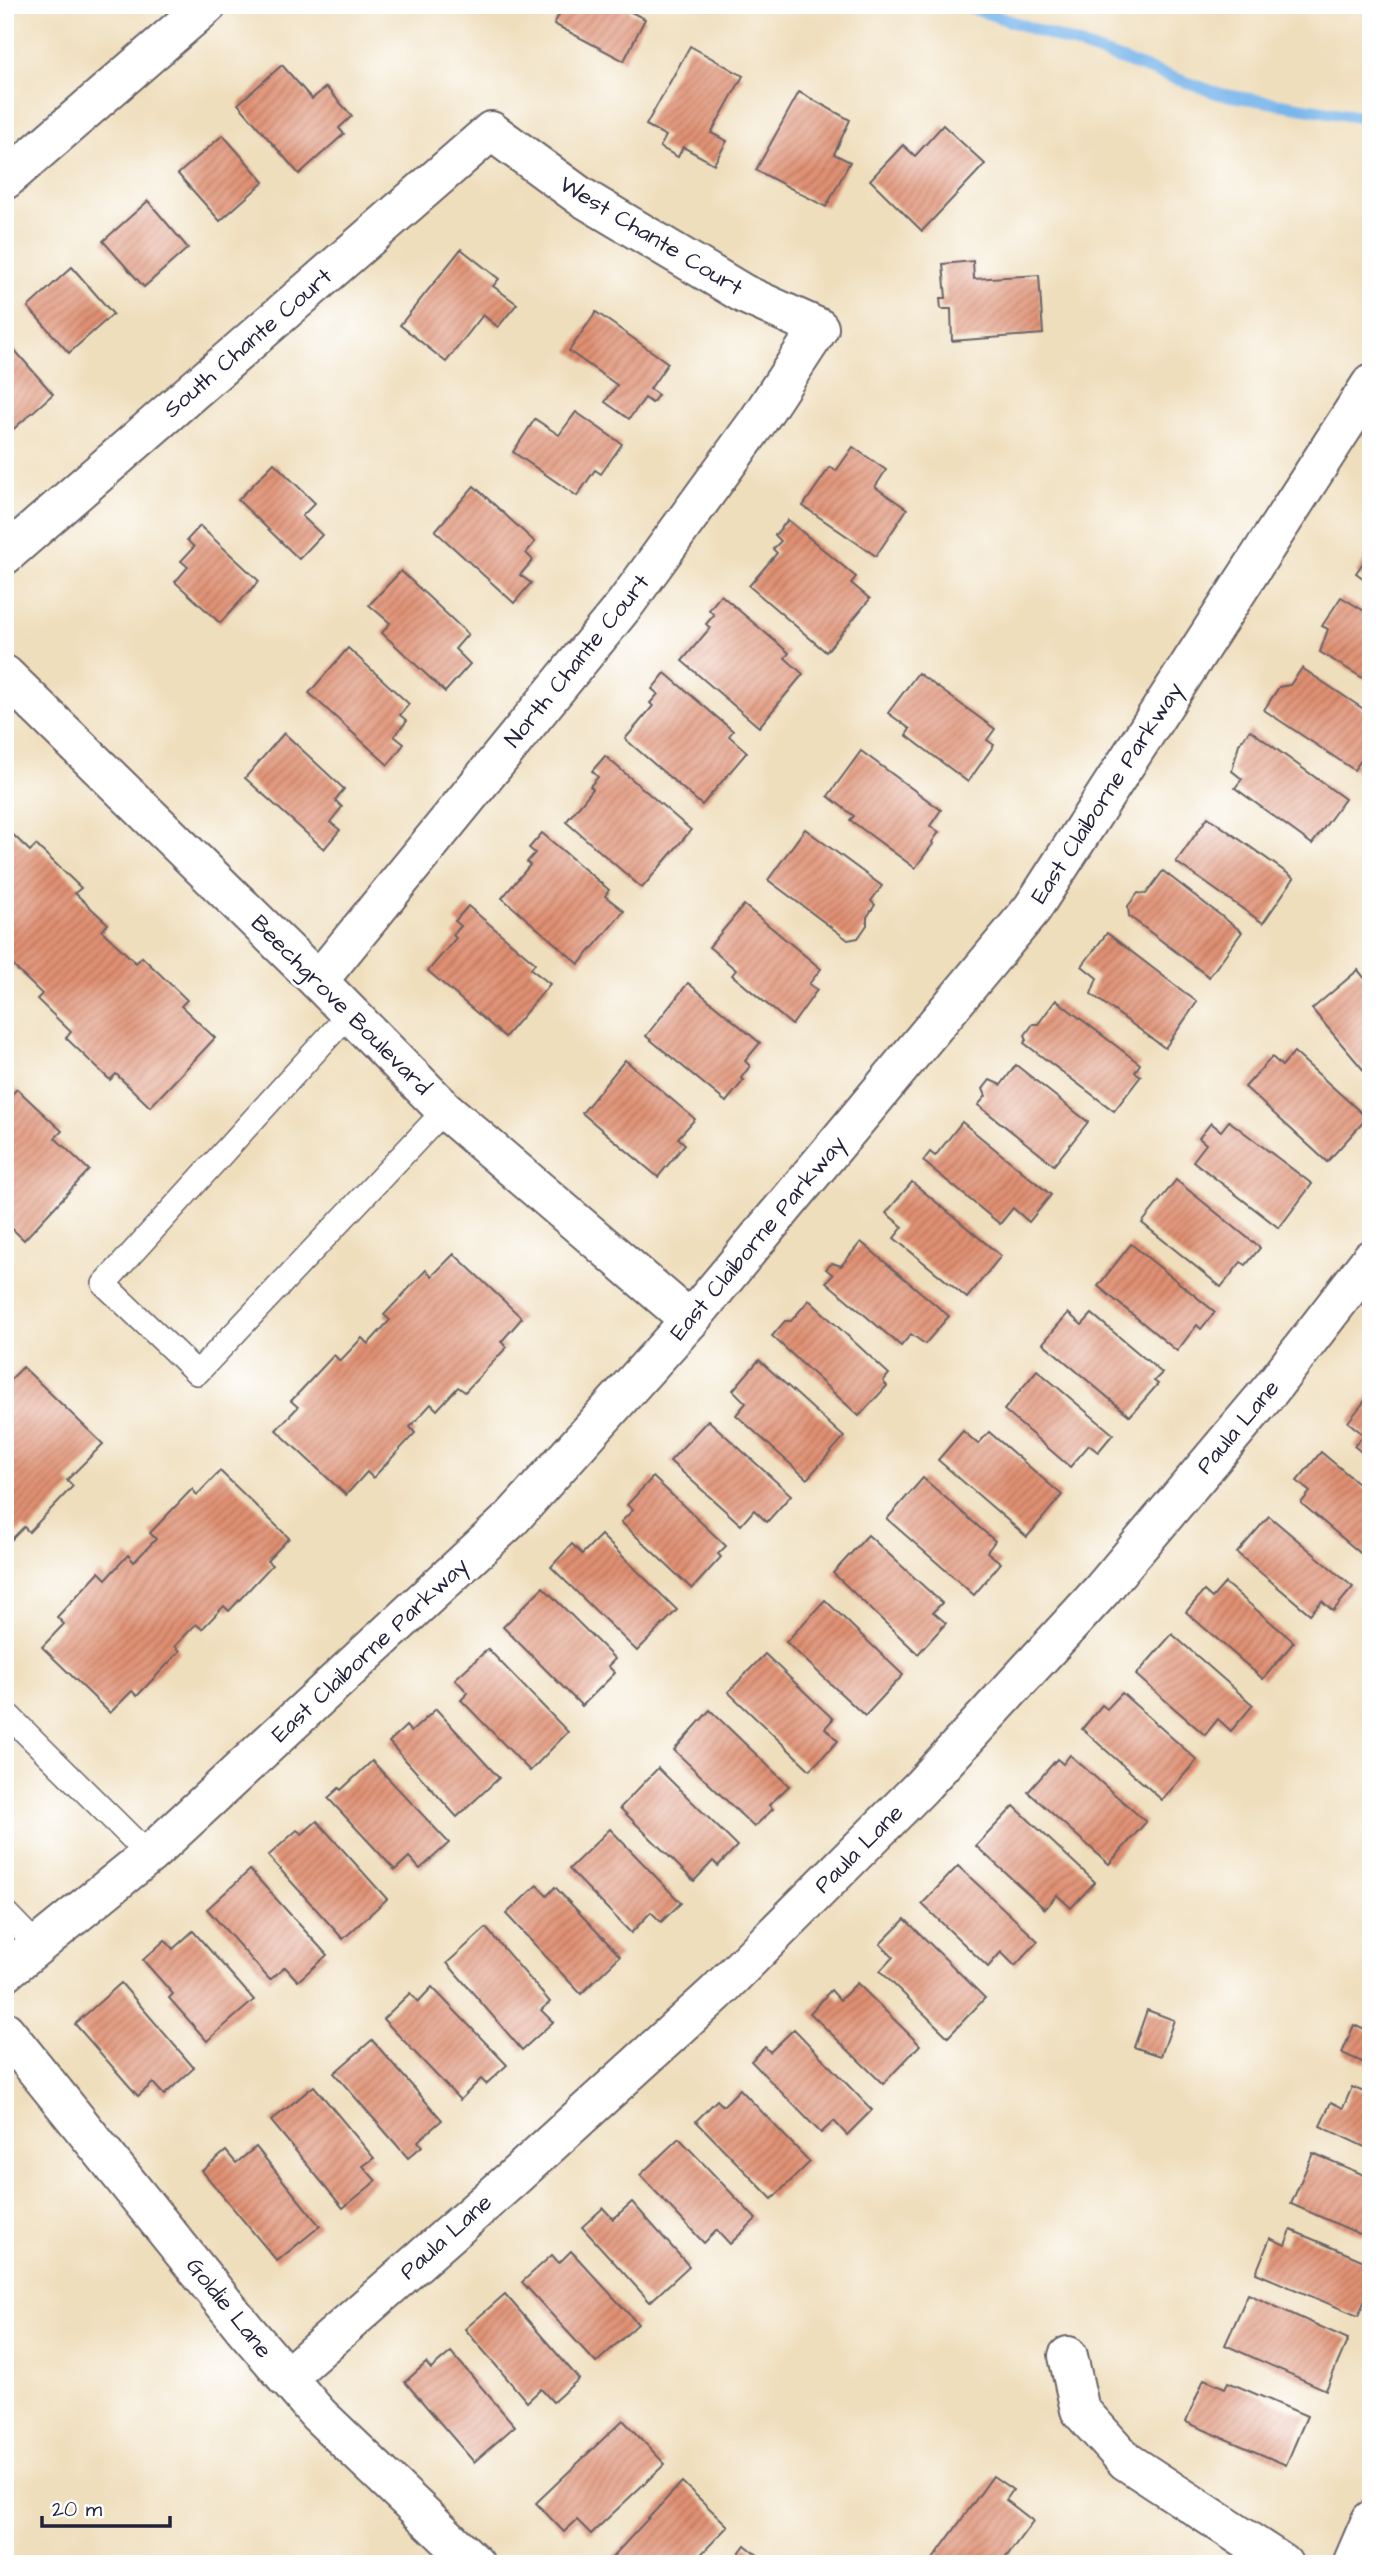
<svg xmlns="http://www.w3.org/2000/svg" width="1376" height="2569" font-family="'Architects Daughter',sans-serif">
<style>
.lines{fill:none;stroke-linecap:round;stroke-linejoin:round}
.stream{stroke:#78b6eb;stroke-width:12}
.building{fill:url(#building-hatch)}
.service-casing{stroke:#6a6468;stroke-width:26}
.minor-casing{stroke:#6a6468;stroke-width:42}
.service{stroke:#fff;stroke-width:23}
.minor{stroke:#fff;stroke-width:38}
.labels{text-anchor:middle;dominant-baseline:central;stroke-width:6;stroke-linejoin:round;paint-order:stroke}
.street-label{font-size:23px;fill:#22223b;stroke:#fff}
</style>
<defs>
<pattern id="building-hatch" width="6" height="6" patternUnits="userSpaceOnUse" patternTransform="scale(1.75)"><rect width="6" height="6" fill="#e09072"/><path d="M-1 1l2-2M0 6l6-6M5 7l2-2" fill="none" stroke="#b5755f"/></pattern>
</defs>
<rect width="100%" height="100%" fill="#fff"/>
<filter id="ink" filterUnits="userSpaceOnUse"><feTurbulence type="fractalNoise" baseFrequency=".0143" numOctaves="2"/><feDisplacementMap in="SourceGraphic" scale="14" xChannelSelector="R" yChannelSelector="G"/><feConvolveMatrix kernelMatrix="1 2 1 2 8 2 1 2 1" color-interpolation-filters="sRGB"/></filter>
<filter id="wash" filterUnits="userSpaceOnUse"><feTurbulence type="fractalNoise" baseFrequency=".00686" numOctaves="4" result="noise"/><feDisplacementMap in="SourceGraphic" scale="28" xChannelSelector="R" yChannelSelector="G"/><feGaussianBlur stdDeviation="1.57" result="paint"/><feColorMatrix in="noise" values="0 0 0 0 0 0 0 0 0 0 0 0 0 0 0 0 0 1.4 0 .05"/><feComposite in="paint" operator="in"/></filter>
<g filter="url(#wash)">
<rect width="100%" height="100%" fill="#efdebc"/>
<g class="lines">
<!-- stream -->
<polyline class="stream" points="964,5 1220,94 1371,119"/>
</g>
<g id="blocks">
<!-- building -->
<g class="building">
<polygon points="564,5 633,5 629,11 645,19 624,61 554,24"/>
<polygon points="690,46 743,76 711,133 727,141 714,164 683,147 678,157 660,147 666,136 646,125"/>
<polygon points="282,65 312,99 326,87 352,116 339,128 344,134 299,174 238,104"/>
<polygon points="799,92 850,120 834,154 850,162 826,207 756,170"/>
<polygon points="943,125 985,164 922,231 870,180 903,145 915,156"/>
<polygon points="223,135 264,182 220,221 178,174"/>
<polygon points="148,201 188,248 144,287 103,241"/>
<polygon points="461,249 499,279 493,286 517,304 498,327 483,315 446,362 400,325"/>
<polygon points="973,261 974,279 1039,275 1043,334 952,341 951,309 941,309 940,298 946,298 943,264"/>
<polygon points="72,267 113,314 69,353 28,307"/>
<polygon points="596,312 668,363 650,389 658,395 652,403 645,398 629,419 605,402 617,385 569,351"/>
<polygon points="5,339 53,394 8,434 5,430"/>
<polygon points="576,412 622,444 601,474 595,470 577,496 513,452 535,419 559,435"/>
<polygon points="853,447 886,470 875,487 907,509 876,556 803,506 830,467 836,471"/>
<polygon points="274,463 315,503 302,516 322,535 299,559 238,500"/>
<polygon points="474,486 535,542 526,553 533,560 520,575 531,583 514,603 435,531"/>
<polygon points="788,520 856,577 851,583 870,599 826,652 749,586 777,553 773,549 781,541 775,535"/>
<polygon points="200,526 259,581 220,623 175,582 188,567 181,561 194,547 187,540"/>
<polygon points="1371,551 1371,584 1356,573"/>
<polygon points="401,571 468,634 455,649 470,664 445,692 382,633 390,623 369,605"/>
<polygon points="721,595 789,653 785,658 803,674 759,727 682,661 710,628 706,624 714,615 709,610"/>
<polygon points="1341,597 1371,615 1371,683 1320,652 1328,629 1322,626"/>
<polygon points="348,648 409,704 400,715 407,721 394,736 404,744 388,765 309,693"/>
<polygon points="1302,668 1371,714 1371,746 1354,770 1264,710 1279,687 1290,685"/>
<polygon points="665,673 733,731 729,736 747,752 702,805 625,739 653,706 650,703 658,694 652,689"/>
<polygon points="918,673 995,729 987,740 994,745 968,782 906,735 910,729 888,713"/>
<polygon points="1250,730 1345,799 1312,844 1235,788 1242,779 1232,771 1239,744"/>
<polygon points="284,733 344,789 335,800 342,807 330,822 340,830 324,849 245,778"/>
<polygon points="861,751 941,810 930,826 939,832 932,842 933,844 915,868 850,820 854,816 828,796"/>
<polygon points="605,756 691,830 642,888 566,822 593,789 590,786 598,777 592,771"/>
<polygon points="1208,817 1294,878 1263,923 1176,862"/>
<polygon points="5,827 30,851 36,845 81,888 75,893 108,924 102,931 136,963 142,957 187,1000 181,1006 215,1038 150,1107 116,1074 110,1080 66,1038 71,1032 37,999 42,994 9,962 5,966"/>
<polygon points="805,829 882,886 871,901 875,905 867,917 867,925 858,938 848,940 768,880"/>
<polygon points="542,833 609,890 605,896 624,911 579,964 502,898 530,865 527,862 535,853 529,848"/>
<polygon points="1163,871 1242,932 1209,977 1129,916 1128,906 1138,893 1146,894"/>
<polygon points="744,905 821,969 809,984 817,990 792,1025 732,975 736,970 709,947"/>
<polygon points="468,906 535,963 531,969 550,984 505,1037 428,971 456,938 453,935 461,926 455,921"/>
<polygon points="1107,933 1197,1002 1165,1048 1091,994 1097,978 1082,966"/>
<polygon points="1358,970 1371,986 1371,1079 1312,1009"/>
<polygon points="688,983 760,1043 745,1061 750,1066 741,1078 744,1080 726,1102 646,1036"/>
<polygon points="1056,1000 1140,1064 1135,1072 1141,1076 1114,1111 1024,1043 1027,1039 1025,1035 1033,1024 1038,1024"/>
<polygon points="1294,1052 1367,1118 1327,1162 1245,1087 1272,1057 1282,1066"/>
<polygon points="625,1060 695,1119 678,1138 685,1144 658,1177 582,1113"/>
<polygon points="1016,1065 1088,1122 1054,1165 978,1105 986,1096 983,1089 990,1080 1001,1085"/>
<polygon points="17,1089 62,1131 55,1138 89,1170 24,1240 5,1222 5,1090 11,1095"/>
<polygon points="1229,1121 1312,1184 1279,1228 1193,1161 1206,1144 1199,1138 1211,1123 1221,1131"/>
<polygon points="962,1122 1051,1195 1029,1222 1013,1208 1000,1224 923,1161 930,1152 935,1156"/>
<polygon points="1176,1180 1260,1248 1246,1265 1241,1262 1221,1287 1142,1223"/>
<polygon points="912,1182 1001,1256 967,1298 894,1238 903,1227 886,1213"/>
<polygon points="861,1242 949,1316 925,1344 911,1334 901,1346 826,1282 833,1275 826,1269 832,1263 841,1266"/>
<polygon points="1131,1244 1215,1312 1201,1329 1197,1325 1177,1351 1098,1286"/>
<polygon points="454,1254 522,1318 501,1342 507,1347 465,1392 458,1387 437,1410 431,1404 410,1427 415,1433 373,1478 367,1472 346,1495 276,1430 298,1407 291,1401 334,1355 340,1361 362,1338 368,1344 390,1320 384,1315 426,1270 432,1276"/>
<polygon points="809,1300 889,1374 883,1381 887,1386 859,1416 772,1336 785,1321 791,1321"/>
<polygon points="1068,1313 1082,1325 1092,1314 1162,1373 1154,1381 1158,1384 1130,1416 1043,1343"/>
<polygon points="759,1360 844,1437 807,1479 736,1415 746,1403 733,1390"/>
<polygon points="23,1367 103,1444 67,1480 73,1486 29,1532 24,1527 5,1546 5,1385"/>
<polygon points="1037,1370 1113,1434 1098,1452 1089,1445 1070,1467 1004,1410"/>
<polygon points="1371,1393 1371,1460 1354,1446 1364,1435 1348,1422"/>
<polygon points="708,1420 791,1495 767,1522 754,1510 741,1525 670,1461"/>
<polygon points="963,1431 978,1444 989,1432 1062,1495 1027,1537 938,1460"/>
<polygon points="1321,1452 1371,1494 1371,1562 1301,1503 1310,1492 1297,1481"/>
<polygon points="220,1471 289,1538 267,1561 272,1565 229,1611 224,1606 202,1629 196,1624 175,1646 180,1651 137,1696 132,1691 110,1713 42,1647 64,1624 57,1617 99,1572 106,1579 128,1555 134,1562 156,1539 150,1533 192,1489 197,1495"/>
<polygon points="653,1477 726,1546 718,1554 721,1557 692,1589 621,1522 633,1510 627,1505"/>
<polygon points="923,1478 995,1541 987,1552 1001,1563 974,1595 887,1519"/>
<polygon points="1269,1516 1353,1587 1333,1611 1322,1601 1310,1614 1237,1553"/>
<polygon points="601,1535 677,1610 637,1651 551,1567 572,1544 582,1554"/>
<polygon points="868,1535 942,1603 933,1612 946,1623 918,1654 833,1573"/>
<polygon points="1225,1583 1294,1642 1263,1679 1186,1612 1204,1591 1212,1598"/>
<polygon points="543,1587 615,1659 608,1666 615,1673 582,1706 503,1627"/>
<polygon points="825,1600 903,1675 865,1716 786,1642"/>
<polygon points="1172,1634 1253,1705 1231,1731 1218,1719 1205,1735 1136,1675"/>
<polygon points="488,1649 568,1732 530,1771 461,1700 468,1693 455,1679"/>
<polygon points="765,1654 833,1719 825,1728 838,1741 810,1770 728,1692"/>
<polygon points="1122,1693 1197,1760 1162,1800 1082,1729 1102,1705 1107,1709"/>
<polygon points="436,1709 499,1778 457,1817 389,1742 406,1726 411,1732"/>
<polygon points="710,1710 789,1786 769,1805 773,1809 754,1827 674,1750"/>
<polygon points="1070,1755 1146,1822 1109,1864 1028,1792 1057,1759 1063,1764"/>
<polygon points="372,1761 449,1843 420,1869 409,1857 395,1870 328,1798 339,1788 341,1790"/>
<polygon points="658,1768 737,1846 718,1866 713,1861 694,1881 620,1808"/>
<polygon points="1014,1806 1095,1882 1071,1908 1057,1895 1045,1909 976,1846"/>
<polygon points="317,1821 387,1899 343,1939 268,1856 297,1830 302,1834"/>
<polygon points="610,1829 681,1903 661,1922 651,1912 631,1933 569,1869"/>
<polygon points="958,1866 1038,1941 1015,1966 1001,1952 988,1967 922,1904"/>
<polygon points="250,1870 327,1955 298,1981 285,1967 270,1980 207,1909"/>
<polygon points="537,1885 547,1896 555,1887 620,1956 581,1994 506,1914"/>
<polygon points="905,1919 985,1998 948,2037 880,1971 893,1957 880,1944"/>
<polygon points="486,1928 550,2002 541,2010 553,2022 522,2050 447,1963"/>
<polygon points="193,1931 254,2000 207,2041 169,1998 173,1994 143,1960 165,1940 173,1949"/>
<polygon points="121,1983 194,2068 164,2095 153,2083 138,2096 75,2024"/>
<polygon points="857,1983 920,2045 883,2084 810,2013 831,1990 840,2000"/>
<polygon points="432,1987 507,2065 486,2084 481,2079 460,2100 383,2019 410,1993 418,2002"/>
<polygon points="1147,2010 1174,2020 1161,2056 1134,2047"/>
<polygon points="1354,2025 1371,2033 1371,2066 1342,2053"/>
<polygon points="794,2029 872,2110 847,2135 834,2121 821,2133 751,2061 765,2047 770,2052"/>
<polygon points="372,2040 442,2120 418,2141 422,2146 408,2158 334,2073"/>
<polygon points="314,2086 374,2158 363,2166 376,2181 343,2208 271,2121"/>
<polygon points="1352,2087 1371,2095 1371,2150 1320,2126 1331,2102 1343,2108"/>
<polygon points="740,2089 810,2162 772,2199 696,2121 717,2100 723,2106"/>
<polygon points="679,2138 756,2219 730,2244 717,2230 704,2243 640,2175"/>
<polygon points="256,2147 320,2226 277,2261 202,2171 226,2151 236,2163"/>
<polygon points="1313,2153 1371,2178 1371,2239 1291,2204"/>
<polygon points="632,2202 689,2266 650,2302 582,2227 603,2208 613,2219"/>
<polygon points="1291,2230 1371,2264 1371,2286 1358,2316 1256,2273 1270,2238 1285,2245"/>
<polygon points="571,2251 638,2324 596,2363 522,2282 552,2255 559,2263"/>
<polygon points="505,2294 579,2379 553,2402 541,2389 527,2402 465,2329"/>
<polygon points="1248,2294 1348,2339 1326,2390 1225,2345"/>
<polygon points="451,2352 515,2426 474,2462 405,2382 426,2363 431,2369"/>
<polygon points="1204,2379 1225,2388 1228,2382 1307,2416 1286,2465 1186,2422"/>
<polygon points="623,2420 665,2464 591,2534 577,2520 564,2532 536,2503"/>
<polygon points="993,2476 1013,2490 1006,2500 1033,2521 1001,2564 940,2564 933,2559"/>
<polygon points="682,2482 728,2526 692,2564 606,2564"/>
<polygon points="745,2545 769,2564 731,2564"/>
</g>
</g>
</g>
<g filter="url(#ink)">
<use href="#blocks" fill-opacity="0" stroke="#6a6468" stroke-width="2"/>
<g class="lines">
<defs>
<g id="service">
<polyline points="350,1013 104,1284 197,1373 445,1110"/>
<polyline points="5,1712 149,1855"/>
<polyline points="5,1912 37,1945"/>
</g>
<g id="minor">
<polyline points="5,180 207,5"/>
<polyline points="5,555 491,131 580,196 744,294 819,328 758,421 626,603 318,981"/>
<polyline points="5,675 318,981 445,1110 690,1320"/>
<polyline points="5,1972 149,1855 512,1518 690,1320 1032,909 1371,384"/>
<polyline points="5,2031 245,2329 318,2414 475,2564"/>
<polyline points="1068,2356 1080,2410 1126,2461 1283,2564"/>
<polyline points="286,2378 512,2179 716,1993 921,1787 1101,1591 1271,1389 1371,1259"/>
<polyline points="1352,2564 1371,2520"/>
</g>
</defs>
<!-- service casing -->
<use href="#service" class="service-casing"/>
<!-- minor casing -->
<use href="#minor" class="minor-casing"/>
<!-- service -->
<use href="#service" class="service"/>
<!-- minor -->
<use href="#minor" class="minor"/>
</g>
</g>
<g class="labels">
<!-- street labels -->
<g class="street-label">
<text transform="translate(651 236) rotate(31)">West Chante Court</text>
<text transform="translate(248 343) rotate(-41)">South Chante Court</text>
<text transform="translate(577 661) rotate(-51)">North Chante Court</text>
<text transform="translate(1107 793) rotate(-57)">East Claiborne Parkway</text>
<text transform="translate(341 1005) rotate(45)">Beechgrove Boulevard</text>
<text transform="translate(758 1238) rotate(-50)">East Claiborne Parkway</text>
<text transform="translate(1238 1427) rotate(-50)">Paula Lane</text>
<text transform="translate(370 1650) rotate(-43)">East Claiborne Parkway</text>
<text transform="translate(859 1849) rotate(-45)">Paula Lane</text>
<text transform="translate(446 2237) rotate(-42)">Paula Lane</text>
<text transform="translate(229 2308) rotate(51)">Goldie Lane</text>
</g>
</g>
<!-- margin -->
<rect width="1376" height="2569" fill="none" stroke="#fff" stroke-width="28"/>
<!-- scale -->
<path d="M42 2516v10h128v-10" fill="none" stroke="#22223b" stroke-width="3.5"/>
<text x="52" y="2516" font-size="21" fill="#22223b" stroke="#ffffff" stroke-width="5" paint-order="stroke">20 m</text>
</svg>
